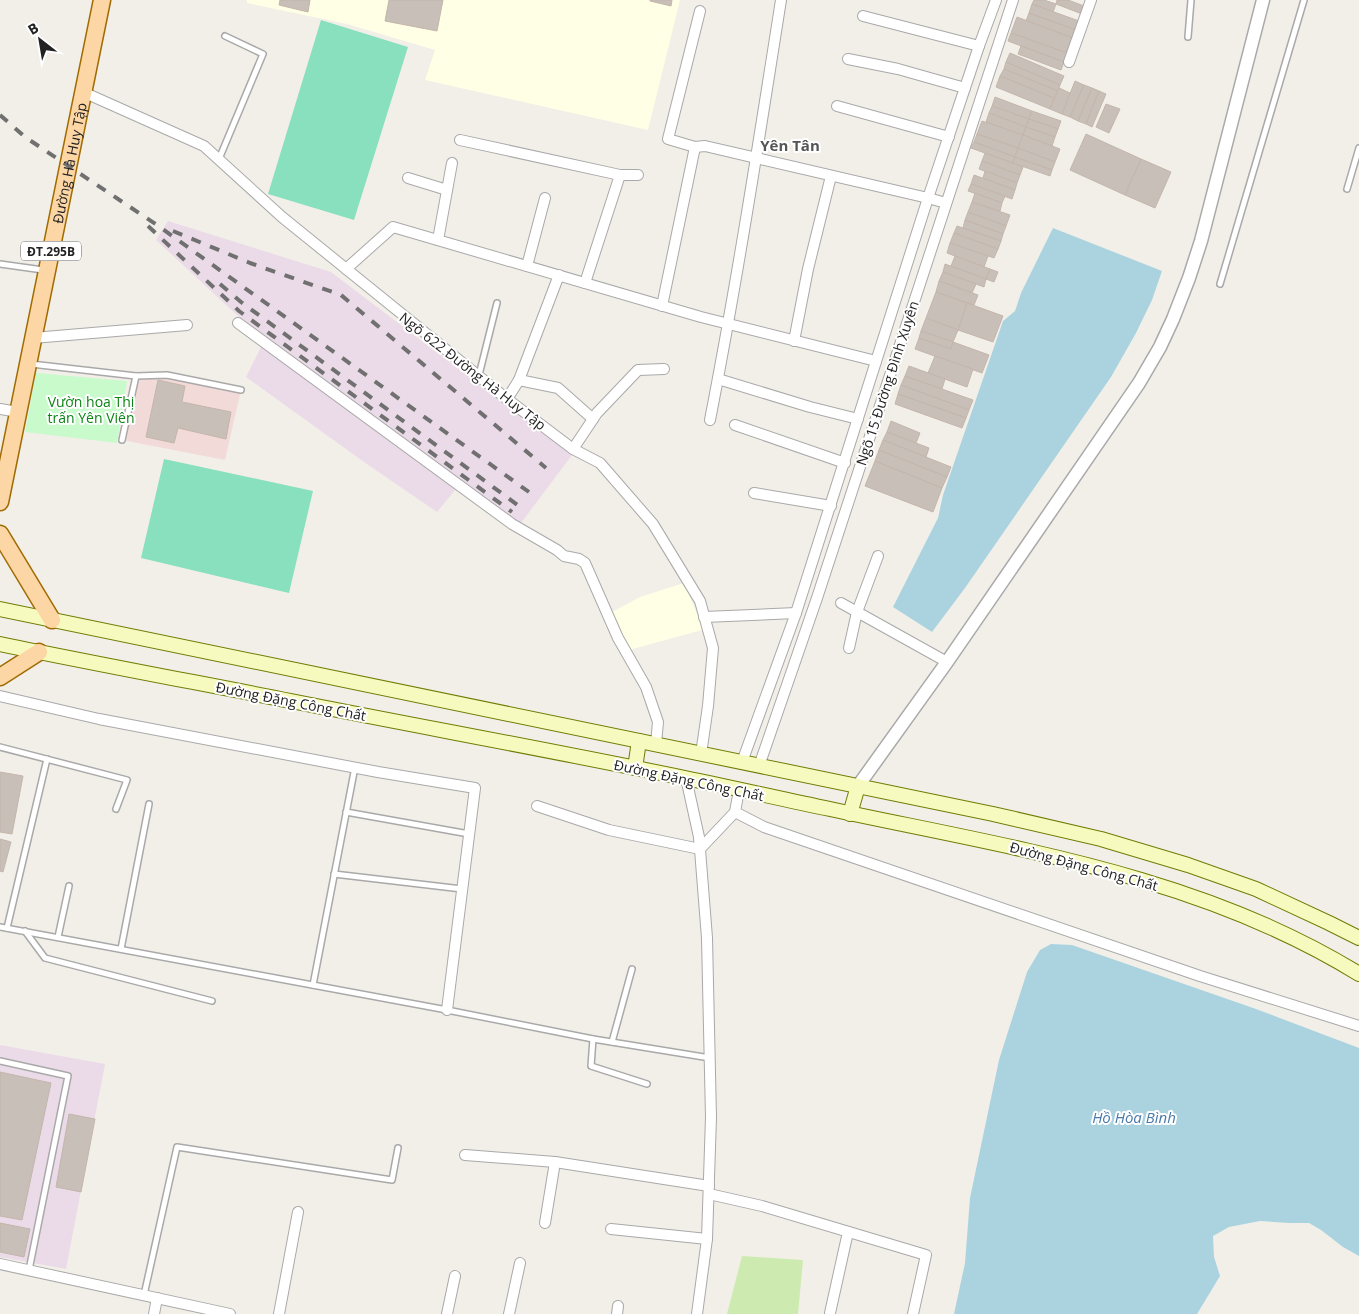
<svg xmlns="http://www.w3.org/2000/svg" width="1359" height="1314" font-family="'Open Sans',sans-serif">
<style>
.commercial{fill:#f2dad9}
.industrial{fill:#ebdbe8}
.education{fill:#ffffe5}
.grass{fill:#cdebb0}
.park{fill:#c8facc}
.pitch{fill:#88e0be}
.water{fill:#aad3df}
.building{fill:#c7bfb8;stroke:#c4b6ab}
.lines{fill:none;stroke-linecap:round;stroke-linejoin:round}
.service-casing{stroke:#a9a9a9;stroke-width:8}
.minor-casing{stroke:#a9a9a9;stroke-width:12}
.tertiary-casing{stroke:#a9a9a9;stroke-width:15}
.secondary-casing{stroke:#707d05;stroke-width:16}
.primary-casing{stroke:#a06b00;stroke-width:19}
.service{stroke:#fff;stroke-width:5}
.minor{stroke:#fff;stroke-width:10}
.tertiary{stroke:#fff;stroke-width:12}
.secondary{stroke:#f7fabf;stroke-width:14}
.primary{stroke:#fcd6a4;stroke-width:16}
.rail{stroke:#707070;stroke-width:4;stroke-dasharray:10 10;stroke-linecap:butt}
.labels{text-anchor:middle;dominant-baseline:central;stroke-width:4;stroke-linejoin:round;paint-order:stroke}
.shield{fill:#fff;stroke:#646464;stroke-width:1}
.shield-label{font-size:12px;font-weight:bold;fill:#222}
.street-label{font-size:14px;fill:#222;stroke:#fff}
.park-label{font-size:14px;fill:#0c8416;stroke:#fff}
.neighbourhood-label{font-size:15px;font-weight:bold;fill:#555;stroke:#fff}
.water-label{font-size:15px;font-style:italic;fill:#4a7aab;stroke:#fff}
</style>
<rect width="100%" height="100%" fill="#f2efe9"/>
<!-- commercial -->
<polygon class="commercial" points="136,376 211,383 241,390 225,460 122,440"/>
<!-- industrial -->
<g class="industrial">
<polygon points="168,221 331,272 572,455 515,531 456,489 437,512 364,462 246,377 262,345 252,329 156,240"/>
<polygon points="0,1045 105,1064 66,1269 0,1257"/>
</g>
<!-- education -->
<g class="education">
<polygon points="247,0 680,0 648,130 425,80 435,50 347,24 247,3"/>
<polygon points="684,583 698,616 702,630 629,650 610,613 640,597"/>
</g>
<!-- grass -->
<polygon class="grass" points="742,1256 803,1260 798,1314 727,1314"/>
<!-- park -->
<polygon class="park" points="36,373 127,381 117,443 25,432"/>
<!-- pitch -->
<g class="pitch">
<polygon points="321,20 408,47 354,220 268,194"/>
<polygon points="164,459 313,491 289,593 141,558"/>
</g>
<!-- water -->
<g class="water">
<polygon points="1053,228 1162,271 1152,300 1136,333 1111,377 965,588 932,632 893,607 938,518 943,495 1003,321 1015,311 1021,293"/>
<polygon points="1051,944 1072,945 1256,1009 1359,1048 1359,1256 1343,1247 1321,1230 1309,1223 1289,1223 1260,1221 1229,1227 1213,1236 1214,1257 1220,1276 1197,1314 954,1314 965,1263 970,1198 999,1060 1027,972 1040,950"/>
</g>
<!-- building -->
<g class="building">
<polygon points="280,0 310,0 308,12 279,5"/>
<polygon points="389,0 443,0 437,31 385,21"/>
<polygon points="650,0 672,0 671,6 650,1"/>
<polygon points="1034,0 1044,0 1056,4 1053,12 1032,4"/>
<polygon points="1057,0 1068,0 1084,6 1082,14 1056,4"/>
<polygon points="1032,4 1079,21 1076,30 1029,13"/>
<polygon points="1029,13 1076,30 1073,38 1026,21"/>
<polygon points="1017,17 1073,38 1067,53 1011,33"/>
<polygon points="1011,33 1067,53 1064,62 1008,41"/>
<polygon points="1021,46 1064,62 1061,70 1018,54"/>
<polygon points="1010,53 1064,76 1060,85 1006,62"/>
<polygon points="1006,62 1060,85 1058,91 1004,69"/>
<polygon points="1004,69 1058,91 1054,98 1000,76"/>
<polygon points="1000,76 1054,98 1050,109 996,87"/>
<polygon points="1075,81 1084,85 1070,117 1062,114"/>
<polygon points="1084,85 1092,88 1078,121 1070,117"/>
<polygon points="1059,88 1070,93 1062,114 1050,109"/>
<polygon points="1092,88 1099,91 1086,124 1078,121"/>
<polygon points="1099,91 1106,94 1092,127 1086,124"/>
<polygon points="995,97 1032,111 1029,119 992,106"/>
<polygon points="1106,104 1120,109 1109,133 1096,127"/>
<polygon points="992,106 1029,119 1026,127 989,113"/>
<polygon points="1032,111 1061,121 1058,129 1029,119"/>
<polygon points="989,113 1026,127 1023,135 986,122"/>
<polygon points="1029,119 1058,129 1055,137 1026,127"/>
<polygon points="982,121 1023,135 1018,148 977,134"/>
<polygon points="1026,127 1055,137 1052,146 1023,135"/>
<polygon points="977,134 1018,148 1015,157 974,142"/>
<polygon points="1086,134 1141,159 1125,195 1070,170"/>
<polygon points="1023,135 1060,149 1055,162 1018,148"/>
<polygon points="974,142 1015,157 1013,163 971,148"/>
<polygon points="1018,148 1055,162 1052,170 1015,157"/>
<polygon points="985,153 1023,167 1020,175 982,161"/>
<polygon points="1015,157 1052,170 1050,176 1013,163"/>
<polygon points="1141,159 1171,172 1155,208 1125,195"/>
<polygon points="982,161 1020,175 1017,183 979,169"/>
<polygon points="985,171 1017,183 1015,190 983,178"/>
<polygon points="974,175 1015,190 1012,199 971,184"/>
<polygon points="971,184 1005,196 1002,203 968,191"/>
<polygon points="975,193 1002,203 1000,211 972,202"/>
<polygon points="972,202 1010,215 1006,226 968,212"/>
<polygon points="968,212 1006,226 1003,234 965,220"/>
<polygon points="965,220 1003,234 1001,241 963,228"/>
<polygon points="957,226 1001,241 998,249 954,233"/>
<polygon points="954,233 998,249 994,258 950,243"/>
<polygon points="950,243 988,256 984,267 947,253"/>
<polygon points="955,256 990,269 986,279 951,266"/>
<polygon points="945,264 986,279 984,287 943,272"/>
<polygon points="990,269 998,272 994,282 986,279"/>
<polygon points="943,272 976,284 972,293 939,281"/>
<polygon points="939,281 978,295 974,305 936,292"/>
<polygon points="936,292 967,303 958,330 926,318"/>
<polygon points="967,303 1003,316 993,342 958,330"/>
<polygon points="926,318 958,330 953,342 921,331"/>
<polygon points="921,331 953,342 951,349 919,338"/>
<polygon points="919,338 951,349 953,342 989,355 982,373 915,349"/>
<polygon points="935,356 973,369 967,387 928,373"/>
<polygon points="909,366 945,379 942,389 905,376"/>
<polygon points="905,376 973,400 969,410 901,385"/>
<polygon points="158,380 185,386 182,402 231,412 226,439 178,428 174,443 146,437"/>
<polygon points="901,385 969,410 966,418 898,394"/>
<polygon points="898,394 966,418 962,428 895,404"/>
<polygon points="891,421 920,433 916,443 887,432"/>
<polygon points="887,432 929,448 926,457 883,440"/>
<polygon points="883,440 951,467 947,477 879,450"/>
<polygon points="879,450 947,477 942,488 875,461"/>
<polygon points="875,461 942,488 933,512 865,486"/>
<polygon points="0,772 23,776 12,834 0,832"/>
<polygon points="0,839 11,842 3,872 0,871"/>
<polygon points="0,1072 51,1083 22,1220 0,1216"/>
<polygon points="69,1114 95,1119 81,1192 56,1187"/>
<polygon points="0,1223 30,1229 24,1257 0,1252"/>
</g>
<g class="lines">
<defs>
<g id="service">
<polyline points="1188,37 1191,0"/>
<polyline points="219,159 263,54 225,36"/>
<polyline points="1347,189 1359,148"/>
<polyline points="0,264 43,270"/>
<polyline points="1220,284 1304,0"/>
<polyline points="31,364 136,376 167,375 241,390"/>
<polyline points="479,375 497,303"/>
<polyline points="122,440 136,376"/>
<polyline points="0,747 127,780 116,809"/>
<polyline points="346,812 469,834"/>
<polyline points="334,874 462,889"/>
<polyline points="0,927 447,1010 593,1039 710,1058"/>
<polyline points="7,928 47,759"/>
<polyline points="25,931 45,958 212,1001"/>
<polyline points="58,937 69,886"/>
<polyline points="121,949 149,804"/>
<polyline points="313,985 355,767"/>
<polyline points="593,1039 591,1066 647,1084"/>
<polyline points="612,1042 632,969"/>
<polyline points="0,1061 68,1076 29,1270"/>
<polyline points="144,1295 177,1147 392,1180 398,1148"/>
</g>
<g id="minor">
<polyline points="700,11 668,139 695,147 705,146 928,198 946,203"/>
<polyline points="863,16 979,46"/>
<polyline points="848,59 898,69 965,88"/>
<polyline points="1069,62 1091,0"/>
<polyline points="83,92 204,146 282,217 507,399 573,449 600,463 653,524 700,601 713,648 708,706 701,754"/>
<polyline points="837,106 949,137"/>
<polyline points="460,140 620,175 638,175"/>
<polyline points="408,178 447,190"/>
<polyline points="438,240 452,163"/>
<polyline points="527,266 545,198"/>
<polyline points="346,269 393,227 701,317 876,361"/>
<polyline points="585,283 620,175"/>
<polyline points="662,306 695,147"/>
<polyline points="238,323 512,524 557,550 564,556 579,559 585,563 618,638 646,687 658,722 656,744"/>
<polyline points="33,338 187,325"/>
<polyline points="794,341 808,269 831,176"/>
<polyline points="718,379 810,407 858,419"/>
<polyline points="519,380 559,275"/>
<polyline points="507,399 519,380 558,388 593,419"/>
<polyline points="0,409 18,412"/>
<path d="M710 420C737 281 759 140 781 0"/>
<polyline points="735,425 845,463"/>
<polyline points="573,449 597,413 638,370 664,369"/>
<polyline points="754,493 831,506"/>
<polyline points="841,603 947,662"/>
<polyline points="704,617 796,613"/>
<polyline points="849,648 857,612 878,556"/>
<polyline points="0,696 99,719 378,772 475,788 447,1010"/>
<polyline points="742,762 796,613 928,198 979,46 996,0"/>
<polyline points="759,766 817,598 1013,0"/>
<polyline points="686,778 699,837 707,938 711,1117 707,1239 697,1314"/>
<polyline points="739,790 735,812 764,827 1200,976 1359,1026"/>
<polyline points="537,806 609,830 700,849 735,812"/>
<polyline points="465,1155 555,1162 709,1186"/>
<polyline points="709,1194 762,1206 926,1255 913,1314"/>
<polyline points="545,1223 555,1162"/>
<polyline points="611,1229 707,1239"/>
<polyline points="0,1264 230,1314"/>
<polyline points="830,1313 848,1232"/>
<polyline points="154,1314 157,1298"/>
<polyline points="279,1314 298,1212"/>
<polyline points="447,1314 455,1276"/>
<polyline points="509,1314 520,1263"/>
<polyline points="617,1314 618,1306"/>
</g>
<polyline id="tertiary" points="858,786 947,662 1139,383 1160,347 1173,319 1189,278 1201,241 1263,0"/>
<g id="secondary">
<polyline points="0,609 993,814 1101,839 1188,865 1256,889 1329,923 1359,938"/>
<path d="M0 644C97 664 194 682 291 701 422 727 554 751 685 778 734 788 782 799 830 809 1011 848 1199 875 1359 974"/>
<polyline points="635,768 639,741"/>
<polyline points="850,814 858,786"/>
</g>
<g id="primary">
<path id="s1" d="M0 502 102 0"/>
<polyline points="0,534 52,620"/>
<polyline points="0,677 39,652"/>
</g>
</defs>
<!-- service casing -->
<use href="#service" class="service-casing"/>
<!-- minor casing -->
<use href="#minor" class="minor-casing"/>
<!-- tertiary casing -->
<use href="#tertiary" class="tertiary-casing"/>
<!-- secondary casing -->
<use href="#secondary" class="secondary-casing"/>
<!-- primary casing -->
<use href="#primary" class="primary-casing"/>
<!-- service -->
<use href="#service" class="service"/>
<!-- minor -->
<use href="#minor" class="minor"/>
<!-- tertiary -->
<use href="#tertiary" class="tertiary"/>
<!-- secondary -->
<use href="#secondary" class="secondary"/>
<!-- primary -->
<use href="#primary" class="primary"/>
<!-- rail -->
<g class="rail">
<polyline points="0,115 25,137 157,225 529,492"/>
<polyline points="148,226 239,311 512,512"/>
<polyline points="173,231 250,263 341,295 546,468"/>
<polyline points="220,284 241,302 519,506"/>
</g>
</g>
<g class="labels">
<!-- shield labels -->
<rect class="shield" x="21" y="241.5" width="60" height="19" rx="4"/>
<g class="shield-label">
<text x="51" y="251">ĐT.295B</text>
</g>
<!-- street labels -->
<g class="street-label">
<text stroke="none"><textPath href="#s1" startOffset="346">Đường Hà Huy Tập</textPath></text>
<text transform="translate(473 371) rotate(38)">Ngõ 622 Đường Hà Huy Tập</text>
<text transform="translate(887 383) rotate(-72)">Ngõ 15 Đường Đình Xuyên</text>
<text transform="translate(291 701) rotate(11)">Đường Đặng Công Chất</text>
<text transform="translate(689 780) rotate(12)">Đường Đặng Công Chất</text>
<text transform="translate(1084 866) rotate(15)">Đường Đặng Công Chất</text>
</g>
<!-- park labels -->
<g class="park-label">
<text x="91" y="401">Vườn hoa Thị<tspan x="91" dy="16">trấn Yên Viên</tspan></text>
</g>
<!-- neighbourhood labels -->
<g class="neighbourhood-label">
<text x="790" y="145">Yên Tân</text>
</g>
<!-- water labels -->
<g class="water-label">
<text x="1134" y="1117">Hồ Hòa Bình</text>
</g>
</g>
<!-- north arrow -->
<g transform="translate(40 40) rotate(329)" stroke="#ffffff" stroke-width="4" paint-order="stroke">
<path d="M0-4L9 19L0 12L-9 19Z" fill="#222222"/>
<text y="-8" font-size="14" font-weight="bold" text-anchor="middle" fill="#222222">B</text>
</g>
</svg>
